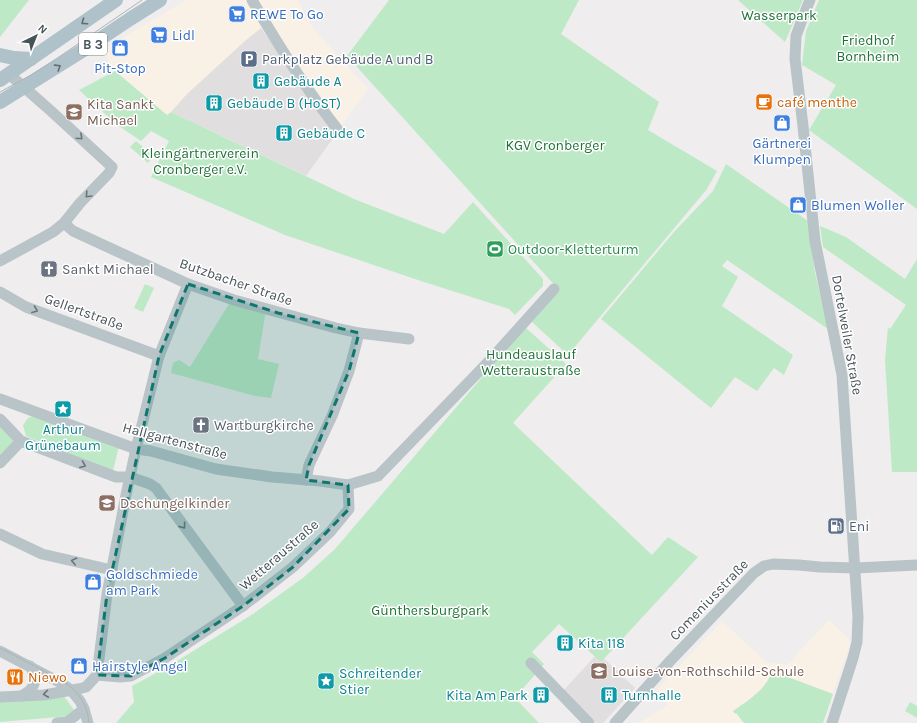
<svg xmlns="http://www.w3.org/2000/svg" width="917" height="723" font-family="Karla,sans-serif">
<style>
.commercial{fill:#f9f0e6}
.education{fill:#e0dede}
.green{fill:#bee9c6}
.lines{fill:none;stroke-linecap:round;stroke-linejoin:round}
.minor{stroke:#b9c4c8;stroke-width:11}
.major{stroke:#afc1c9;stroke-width:14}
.tram{stroke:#afb3b6;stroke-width:1}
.oneway{stroke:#616e74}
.oneway2{stroke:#69757a}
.marked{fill:#0f766e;fill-opacity:0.2;stroke:#0f766e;stroke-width:3;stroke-dasharray:8 5;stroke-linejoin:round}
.labels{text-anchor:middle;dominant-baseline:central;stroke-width:3;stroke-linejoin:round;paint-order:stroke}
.shield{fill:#fff;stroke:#7e878a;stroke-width:1}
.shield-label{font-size:13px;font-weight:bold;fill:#475358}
.shop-label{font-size:14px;fill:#366cbe;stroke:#fff;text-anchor:start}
.park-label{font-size:14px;fill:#1f7138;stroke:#fff}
.service-label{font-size:14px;fill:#4e5e75;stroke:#fff;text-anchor:start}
.culture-label{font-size:14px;fill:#0d838f;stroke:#fff;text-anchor:start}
.food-label{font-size:14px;fill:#c56008;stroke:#fff;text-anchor:start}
.education-label{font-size:14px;fill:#785e54;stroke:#fff;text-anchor:start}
.leisure-label{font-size:14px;fill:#27864d;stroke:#fff;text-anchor:start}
.worship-label{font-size:14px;fill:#5b616d;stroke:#fff;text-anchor:start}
.street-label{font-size:14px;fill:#475358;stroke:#fff}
</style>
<rect width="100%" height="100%" fill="#efeded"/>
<!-- commercial -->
<g class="commercial">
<polygon points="186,0 298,0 312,27 368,89 306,176 171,112 167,115 115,71 102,50"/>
<polygon points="829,620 850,640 850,644 823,723 639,723 667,705 663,700 655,692 722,621 766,662 769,663 787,664 792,662 793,658"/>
</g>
<!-- education -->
<g class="education">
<polygon points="261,28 336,134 306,176 171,112 187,94 245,41"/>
<polygon points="598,653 635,688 603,723 596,723 562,692"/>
</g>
<!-- green -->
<g class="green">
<polygon points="0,0 29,0 25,5 0,37"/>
<polygon points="389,0 579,0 561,34 659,102 648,130 717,171 707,189 568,355 532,322 559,290 347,56"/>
<polygon points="738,0 803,0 785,42"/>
<polygon points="819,0 917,0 917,209 809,130 836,85 802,65 806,31"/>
<polygon points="115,71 167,115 171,112 354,199 444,234 473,202 543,279 543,286 515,315 509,309 421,281 285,235 151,177 169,141 151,131 141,141 116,124 79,90"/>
<polygon points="136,141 153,156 148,163 130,147"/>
<polygon points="726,164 808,221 815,273 828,329 727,260 722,266 738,277 722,306 793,355 784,375 774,368 757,391 735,377 711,408 601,319 674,232 713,191"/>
<polygon points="820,226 846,237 905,279 917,259 917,472 892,472 885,360 888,327 890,329 906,305 823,247"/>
<polygon points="145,284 154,288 143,312 134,308"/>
<polygon points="232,299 266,310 258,359 279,364 271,398 255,396 171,373 173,363 179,360 190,367"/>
<polygon points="525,327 566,364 513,423 652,555 668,537 698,557 601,662 559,624 532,652 544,664 515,698 539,723 116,723 134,702 132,686 169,666 253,614 304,577 335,549"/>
<polygon points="38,414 119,446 113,471 26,436 23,425 28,418"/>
<polygon points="0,423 15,442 0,458"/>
<path d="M772 671 833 694 823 723H744L736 713 735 714 733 711C748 700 766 690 772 671Z"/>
<polygon points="63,695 74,710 70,716 0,722 0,699"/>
<polygon points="910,702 917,706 917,718 905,711"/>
</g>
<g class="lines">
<!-- minor -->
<g class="minor">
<path d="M252 0C278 45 306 89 338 130"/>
<polyline points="810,0 803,17 796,36 795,59 803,126 815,241 842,375 858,617 857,642 853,658 832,723"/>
<polyline points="64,223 73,231 188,284 234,300 336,328 359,333 409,339"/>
<polyline points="0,261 53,232 64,223 80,203 109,173 112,167 51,111 9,74"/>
<polyline points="0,292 26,307 159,356"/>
<polyline points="0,399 136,449 151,451 216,469 272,477 320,481 348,485 378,476 492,358 554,289"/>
<polyline points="0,419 21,441 116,477 130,477 150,484 156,488 243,606"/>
<polyline points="0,463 21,441"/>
<polyline points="306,480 309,465 332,416 349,371 359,333"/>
<polyline points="0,534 42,554 112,570"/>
<polyline points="0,651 61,683 71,690 80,701 84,709 88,723"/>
<polyline points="531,663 589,723"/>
<polyline points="97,675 120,677 131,676 165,658 243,606 293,567 330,532 349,509 348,485"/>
<path d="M21 696C31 691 34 687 36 677L30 666"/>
<polyline points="0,697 44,695 78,689 86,687 97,675 107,594 126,495 136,449 159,356 188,284"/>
<polyline points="57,723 67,722 84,709"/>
<polyline points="615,723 671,660 754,573 764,566 773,564 799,565 820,567 856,568 917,565"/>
</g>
<!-- major -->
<g class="major">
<polyline points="0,55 14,58 31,59"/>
<polyline points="0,80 116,0"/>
<polyline points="0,102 85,49 130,19 160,0"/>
</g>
<!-- tram -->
<g class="tram">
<polyline points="0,92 31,75 56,59 142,0"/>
<path d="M0 648C18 657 35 666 53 676 61 680 70 685 76 692 84 701 88 711 89 723"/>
</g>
</g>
<!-- one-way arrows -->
<defs><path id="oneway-chevron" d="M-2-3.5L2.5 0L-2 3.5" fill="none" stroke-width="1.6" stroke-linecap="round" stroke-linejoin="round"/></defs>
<g class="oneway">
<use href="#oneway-chevron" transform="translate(84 22) rotate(146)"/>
<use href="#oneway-chevron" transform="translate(58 67) rotate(-32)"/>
</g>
<g class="oneway2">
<use href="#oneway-chevron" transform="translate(80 137) rotate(43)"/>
<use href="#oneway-chevron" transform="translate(88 195) rotate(134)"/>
<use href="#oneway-chevron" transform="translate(35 310) rotate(21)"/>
<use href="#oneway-chevron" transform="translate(83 465) rotate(21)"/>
<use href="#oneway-chevron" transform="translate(183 526) rotate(54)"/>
<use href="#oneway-chevron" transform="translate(74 561) rotate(-167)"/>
<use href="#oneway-chevron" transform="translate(46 694) rotate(172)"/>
</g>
<!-- marked area -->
<path class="marked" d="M188 284 278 313 359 333 349 371 309 465 306 480 348 485 349 509 293 567 243 606 165 658 131 676 97 675 107 594 159 356Z"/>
<!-- icons -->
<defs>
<symbol id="supermarket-square" viewBox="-11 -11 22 22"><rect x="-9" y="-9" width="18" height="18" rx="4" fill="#3f7fe0" stroke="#fff"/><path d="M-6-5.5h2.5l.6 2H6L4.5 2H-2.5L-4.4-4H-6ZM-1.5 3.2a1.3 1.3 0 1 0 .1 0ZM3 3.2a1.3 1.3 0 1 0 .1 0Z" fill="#fff"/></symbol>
<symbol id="shop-square" viewBox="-11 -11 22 22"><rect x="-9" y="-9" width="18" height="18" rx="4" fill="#3f7fe0" stroke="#fff"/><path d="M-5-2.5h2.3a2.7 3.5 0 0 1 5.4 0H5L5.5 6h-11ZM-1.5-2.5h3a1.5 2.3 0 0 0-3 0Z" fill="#fff"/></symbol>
<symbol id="parking-square" viewBox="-11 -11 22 22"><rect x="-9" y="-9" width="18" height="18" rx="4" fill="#5c6f8a" stroke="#fff"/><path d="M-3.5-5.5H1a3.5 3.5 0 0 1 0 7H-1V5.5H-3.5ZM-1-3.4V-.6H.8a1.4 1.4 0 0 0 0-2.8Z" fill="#fff"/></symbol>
<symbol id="building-square" viewBox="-11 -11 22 22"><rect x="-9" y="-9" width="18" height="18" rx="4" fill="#0f9aa8" stroke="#fff"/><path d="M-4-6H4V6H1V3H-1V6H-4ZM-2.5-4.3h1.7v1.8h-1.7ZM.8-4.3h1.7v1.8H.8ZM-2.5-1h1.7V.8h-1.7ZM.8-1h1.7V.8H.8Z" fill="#fff"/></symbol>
<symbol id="cafe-square" viewBox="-11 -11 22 22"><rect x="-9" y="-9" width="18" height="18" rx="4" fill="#e8710a" stroke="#fff"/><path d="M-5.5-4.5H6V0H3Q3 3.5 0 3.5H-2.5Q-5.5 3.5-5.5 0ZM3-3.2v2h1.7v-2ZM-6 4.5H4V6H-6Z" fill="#fff"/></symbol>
<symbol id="school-square" viewBox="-11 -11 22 22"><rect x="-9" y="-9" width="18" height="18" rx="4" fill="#8d6e63" stroke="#fff"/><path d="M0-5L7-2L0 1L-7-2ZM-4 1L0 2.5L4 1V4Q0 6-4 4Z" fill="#fff"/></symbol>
<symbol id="stadium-square" viewBox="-11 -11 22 22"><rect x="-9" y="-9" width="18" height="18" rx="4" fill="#2e9e5b" stroke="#fff"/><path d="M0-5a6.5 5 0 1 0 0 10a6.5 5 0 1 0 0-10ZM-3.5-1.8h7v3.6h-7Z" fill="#fff"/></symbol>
<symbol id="church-square" viewBox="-11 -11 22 22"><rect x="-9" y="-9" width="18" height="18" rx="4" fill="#6b7280" stroke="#fff"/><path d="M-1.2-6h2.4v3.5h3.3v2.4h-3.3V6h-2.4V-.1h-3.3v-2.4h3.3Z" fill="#fff"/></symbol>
<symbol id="sight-square" viewBox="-11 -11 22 22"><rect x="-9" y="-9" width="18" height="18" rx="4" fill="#0f9aa8" stroke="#fff"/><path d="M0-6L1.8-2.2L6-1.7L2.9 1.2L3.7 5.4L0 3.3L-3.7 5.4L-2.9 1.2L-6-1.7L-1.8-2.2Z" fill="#fff"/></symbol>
<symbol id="fuel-square" viewBox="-11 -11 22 22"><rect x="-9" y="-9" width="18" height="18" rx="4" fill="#5c6f8a" stroke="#fff"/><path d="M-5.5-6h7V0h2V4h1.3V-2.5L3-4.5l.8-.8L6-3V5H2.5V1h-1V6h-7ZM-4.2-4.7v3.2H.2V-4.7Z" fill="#fff"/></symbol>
<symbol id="restaurant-square" viewBox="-11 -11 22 22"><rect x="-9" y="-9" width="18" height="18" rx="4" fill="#e8710a" stroke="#fff"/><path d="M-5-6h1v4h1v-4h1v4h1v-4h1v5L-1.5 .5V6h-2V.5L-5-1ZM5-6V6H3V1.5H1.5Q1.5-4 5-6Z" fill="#fff"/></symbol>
</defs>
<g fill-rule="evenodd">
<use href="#supermarket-square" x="227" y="4" width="20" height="20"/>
<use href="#supermarket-square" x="149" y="25" width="20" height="20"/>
<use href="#shop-square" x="110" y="38" width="20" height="20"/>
<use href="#parking-square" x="239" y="49" width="20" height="20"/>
<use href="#building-square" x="251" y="71" width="20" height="20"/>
<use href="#cafe-square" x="754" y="92" width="20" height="20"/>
<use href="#building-square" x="204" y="93" width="20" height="20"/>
<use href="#school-square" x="64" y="102" width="20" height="20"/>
<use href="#shop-square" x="772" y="113" width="20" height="20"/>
<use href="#building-square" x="274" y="123" width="20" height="20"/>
<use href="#shop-square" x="788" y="195" width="20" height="20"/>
<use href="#stadium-square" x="485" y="239" width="20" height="20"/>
<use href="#church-square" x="39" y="259" width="20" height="20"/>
<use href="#sight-square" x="53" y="399" width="20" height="20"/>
<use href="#church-square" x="191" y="415" width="20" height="20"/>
<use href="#school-square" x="97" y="493" width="20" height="20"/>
<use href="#fuel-square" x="826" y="516" width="20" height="20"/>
<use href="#shop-square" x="83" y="572" width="20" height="20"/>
<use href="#building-square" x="555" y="633" width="20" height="20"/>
<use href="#shop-square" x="69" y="656" width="20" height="20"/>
<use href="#school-square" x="589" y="661" width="20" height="20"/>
<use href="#restaurant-square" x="5" y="667" width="20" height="20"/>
<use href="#sight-square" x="316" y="671" width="20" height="20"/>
<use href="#building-square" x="531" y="685" width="20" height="20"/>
<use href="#building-square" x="599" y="685" width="20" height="20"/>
</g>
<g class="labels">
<!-- shield labels -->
<rect class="shield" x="79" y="33" width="28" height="22" rx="3"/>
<g class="shield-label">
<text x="93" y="44">B 3</text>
</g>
<!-- shop labels -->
<g class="shop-label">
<text x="250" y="14">REWE To Go</text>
<text x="172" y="35">Lidl</text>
<text x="120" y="68" text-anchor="middle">Pit-Stop</text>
<text x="782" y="143" text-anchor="middle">Gärtnerei<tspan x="782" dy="16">Klumpen</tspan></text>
<text x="811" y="205">Blumen Woller</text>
<text x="106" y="574">Goldschmiede<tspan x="106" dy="16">am Park</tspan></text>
<text x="92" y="666">Hairstyle Angel</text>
</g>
<!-- park labels -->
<g class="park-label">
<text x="779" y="15">Wasserpark</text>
<text x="868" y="40">Friedhof<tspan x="868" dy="16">Bornheim</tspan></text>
<text x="555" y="145">KGV Cronberger</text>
<text x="200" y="153">Kleingärtnerverein<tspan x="200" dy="16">Cronberger e.V.</tspan></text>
<text x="531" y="354">Hundeauslauf<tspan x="531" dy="16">Wetteraustraße</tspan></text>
<text x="430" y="610">Günthersburgpark</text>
</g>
<!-- service labels -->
<g class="service-label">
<text x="262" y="59">Parkplatz Gebäude A und B</text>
<text x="849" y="526">Eni</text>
</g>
<!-- culture labels -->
<g class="culture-label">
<text x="274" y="81">Gebäude A</text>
<text x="227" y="103">Gebäude B (HoST)</text>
<text x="297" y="133">Gebäude C</text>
<text x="63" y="429" text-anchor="middle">Arthur<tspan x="63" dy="16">Grünebaum</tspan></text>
<text x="578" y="643">Kita 118</text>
<text x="339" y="673">Schreitender<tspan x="339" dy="16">Stier</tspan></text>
<text x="528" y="695" text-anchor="end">Kita Am Park</text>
<text x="622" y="695">Turnhalle</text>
</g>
<!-- food labels -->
<g class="food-label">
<text x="777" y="102">café menthe</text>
<text x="28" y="677">Niewo</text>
</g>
<!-- education labels -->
<g class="education-label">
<text x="87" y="104">Kita Sankt<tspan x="87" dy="16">Michael</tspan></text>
<text x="120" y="503">Dschungelkinder</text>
<text x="612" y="671">Louise-von-Rothschild-Schule</text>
</g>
<!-- leisure labels -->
<g class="leisure-label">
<text x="508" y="249">Outdoor-Kletterturm</text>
</g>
<!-- worship labels -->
<g class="worship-label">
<text x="62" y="269">Sankt Michael</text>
<text x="214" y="425">Wartburgkirche</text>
</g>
<!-- street labels -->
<g class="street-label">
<text transform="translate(236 282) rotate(19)">Butzbacher Straße</text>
<text transform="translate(84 312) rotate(20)">Gellertstraße</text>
<text transform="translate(847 335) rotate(80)">Dortelweiler Straße</text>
<text transform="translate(175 441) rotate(15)">Hallgartenstraße</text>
<text transform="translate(279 555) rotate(-41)">Wetteraustraße</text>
<text transform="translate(709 600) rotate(-46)">Comeniusstraße</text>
</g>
</g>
<!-- north arrow -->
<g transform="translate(36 36) rotate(43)" stroke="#ffffff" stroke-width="3" paint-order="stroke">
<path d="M0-3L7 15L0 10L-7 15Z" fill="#475358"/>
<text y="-6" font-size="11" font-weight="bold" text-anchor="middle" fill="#475358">N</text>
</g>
</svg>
